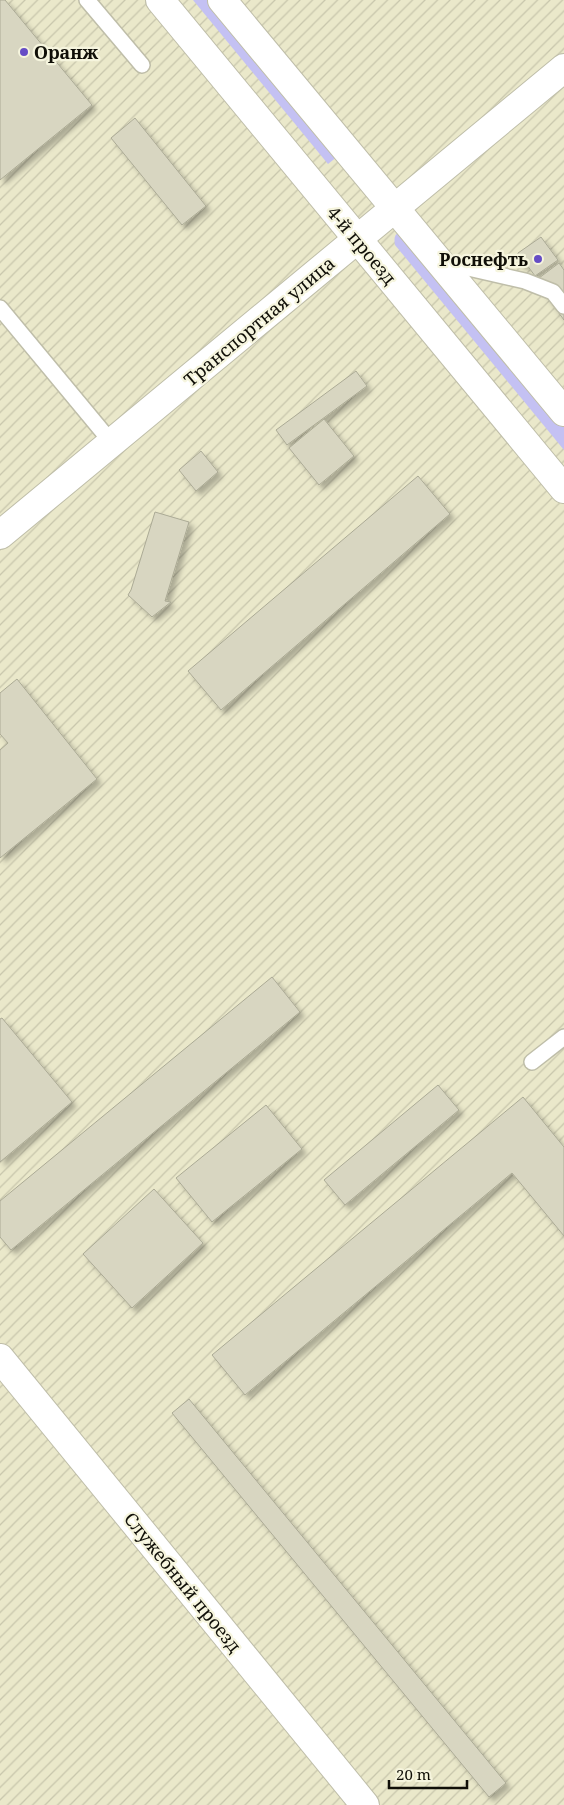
<svg xmlns="http://www.w3.org/2000/svg" width="564" height="1805" font-family="'Noto Serif',serif">
<style>
.industrial{fill:url(#industrial-furrows)}
.green{fill:#c4c1f3}
.building{fill:#d8d6c1;stroke:#abaa95;filter:url(#shadow)}
.lines{fill:none;stroke-linecap:round;stroke-linejoin:round}
.lane-casing{stroke:#bfbea9;stroke-width:18}
.secondary-casing{stroke:#bfbea9;stroke-width:30}
.lane{stroke:#fff;stroke-width:15}
.secondary{stroke:#fff;stroke-width:28}
.poi-dot{fill:#654cc5;stroke:#f6f5de;stroke-width:2}
.labels{text-anchor:middle;dominant-baseline:central;stroke-width:4.5;stroke-linejoin:round;paint-order:stroke}
.poi-label{font-size:18px;font-weight:bold;fill:#100f08;stroke:#f6f5de;text-anchor:start}
.street-label{font-size:18px;fill:#100f08;stroke:#f6f5de}
</style>
<defs>
<pattern id="industrial-furrows" width="10" height="10" patternUnits="userSpaceOnUse" patternTransform="scale(1.25)"><rect width="10" height="10" fill="#eae8ca"/><path d="M-1 1l2-2M0 10L10 0M9 11l2-2" fill="none" stroke="#c8c6ac"/></pattern>
<filter id="shadow"><feDropShadow dx="4.5" dy="4.5" stdDeviation="2.5" flood-color="#0004"/></filter>
</defs>
<rect width="100%" height="100%" fill="#f6f5de"/>
<!-- industrial -->
<rect class="industrial" x="0" y="0" width="564" height="1805"/>
<!-- green -->
<g class="green">
<polygon points="193,0 218,0 343,152 328,164"/>
<path d="M399 232 564 419V450L395 245C394 239 394 235 399 232Z"/>
</g>
<!-- building -->
<g class="building">
<polygon points="0,0 5,0 92,105 0,180"/>
<polygon points="135,118 206,206 182,225 111,138"/>
<polygon points="541,237 558,260 535,276 527,265 523,265 518,262 517,257 518,253"/>
<polygon points="559,263 564,270 564,320 535,281"/>
<polygon points="356,371 367,386 287,445 276,430"/>
<polygon points="324,419 354,456 319,485 289,448"/>
<polygon points="201,451 218,472 196,491 179,470"/>
<polygon points="418,476 450,514 221,710 188,671"/>
<polygon points="155,512 189,522 165,601 171,602 152,617 128,595 131,590"/>
<polygon points="17,679 97,779 0,858 0,750 8,743 0,734 0,693"/>
<polygon points="272,977 300,1012 11,1250 0,1237 0,1201"/>
<polygon points="2,1018 72,1102 0,1162 0,1019"/>
<polygon points="438,1085 459,1110 345,1205 324,1180"/>
<polygon points="523,1097 564,1147 564,1236 512,1173 245,1395 212,1355"/>
<polygon points="266,1105 302,1149 212,1222 176,1178"/>
<polygon points="154,1189 203,1243 132,1308 83,1254"/>
<polygon points="189,1399 506,1783 489,1797 172,1413"/>
</g>
<g class="lines">
<defs>
<g id="lane">
<polyline points="87,0 142,65"/>
<polyline points="442,262 525,281 553,292 564,306"/>
<polyline points="0,308 112,443"/>
<polyline points="532,1062 564,1037"/>
</g>
<g id="secondary">
<polyline points="160,0 564,489"/>
<polyline points="222,0 564,412"/>
<polyline points="0,535 564,68"/>
<polyline points="0,1358 365,1805"/>
</g>
</defs>
<!-- lane casing -->
<use href="#lane" class="lane-casing"/>
<!-- secondary casing -->
<use href="#secondary" class="secondary-casing"/>
<!-- lane -->
<use href="#lane" class="lane"/>
<!-- secondary -->
<use href="#secondary" class="secondary"/>
</g>
<!-- markers -->
<g class="poi-dot">
<circle cx="24" cy="52" r="5"/>
<circle cx="538" cy="259" r="5"/>
</g>
<g class="labels">
<!-- poi labels -->
<g class="poi-label">
<text x="34" y="52">Оранж</text>
<text x="528" y="259" text-anchor="end">Роснефть</text>
</g>
<!-- street labels -->
<g class="street-label">
<text transform="translate(362 245) rotate(50)">4-й проезд</text>
<text transform="translate(259 321) rotate(-40)">Транспортная улица</text>
<text transform="translate(183 1582) rotate(51)">Служебный проезд</text>
</g>
</g>
<!-- scale -->
<path d="M389 1780v8h78v-8" fill="none" stroke="#100f08" stroke-width="2.5"/>
<text x="396" y="1780" font-size="15" fill="#100f08" stroke="#f6f5de" stroke-width="4" paint-order="stroke">20 m</text>
</svg>
